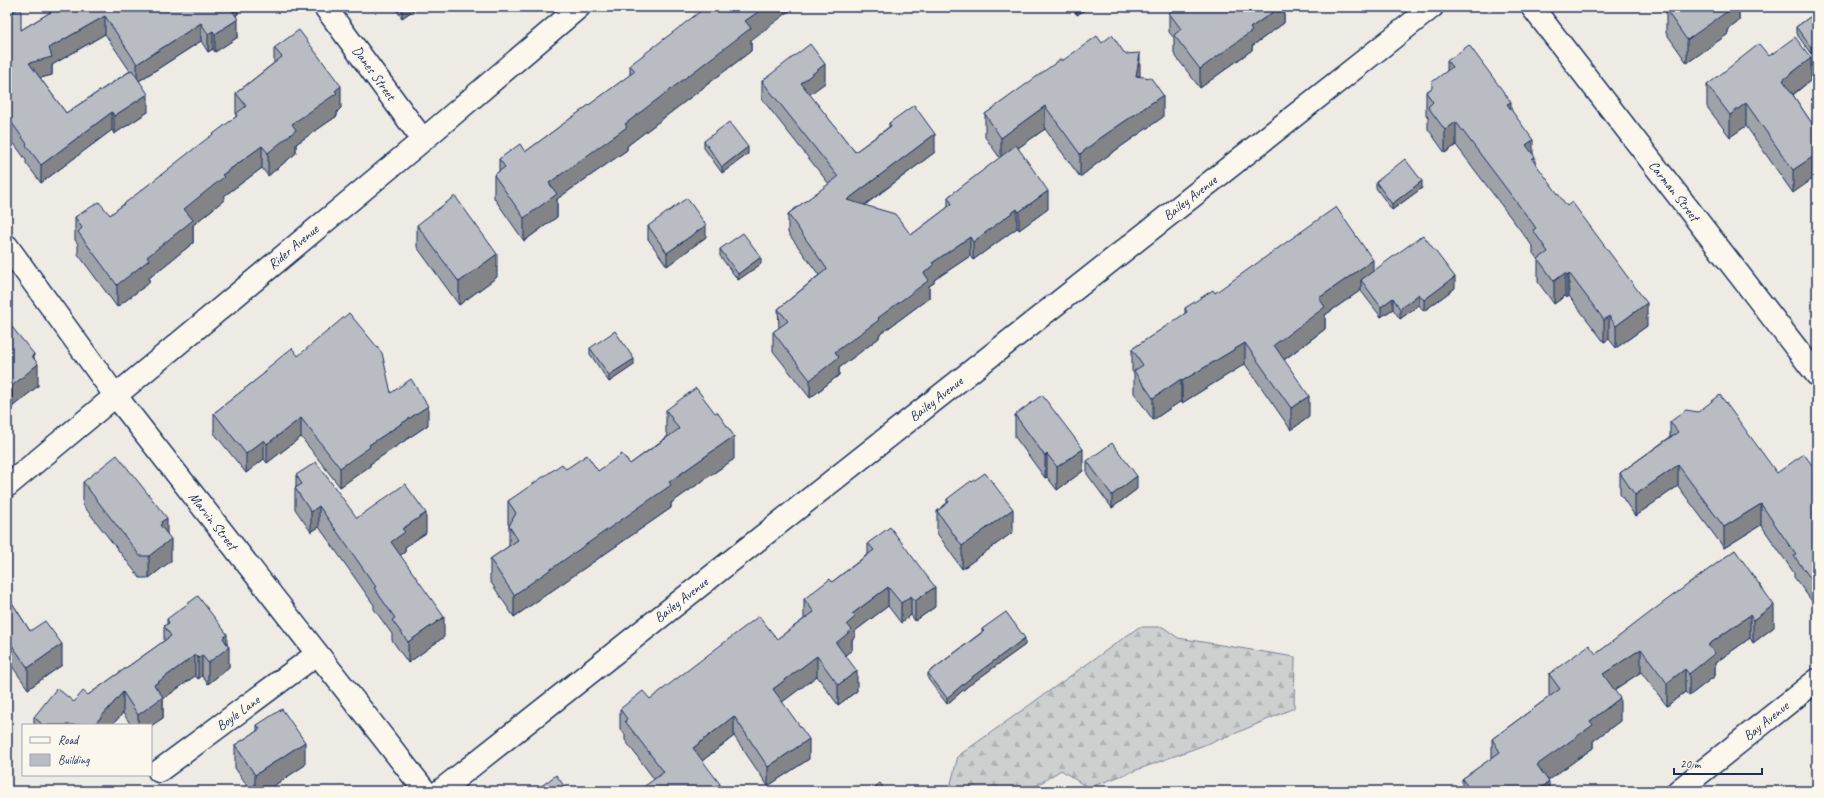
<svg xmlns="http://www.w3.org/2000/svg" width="1824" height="798" font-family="Caveat,sans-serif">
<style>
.forest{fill:url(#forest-firs);stroke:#747f96}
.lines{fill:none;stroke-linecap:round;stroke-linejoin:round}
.minor-casing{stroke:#1b2f5e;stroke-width:25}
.tertiary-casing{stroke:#1b2f5e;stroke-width:25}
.minor{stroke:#fbf7ec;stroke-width:22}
.tertiary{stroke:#fbf7ec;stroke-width:22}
.wall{fill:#9fa2a8;stroke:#1b2f5e;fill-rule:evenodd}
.shaded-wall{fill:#828488;stroke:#1b2f5e}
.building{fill:#b9bcc3;stroke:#1b2f5e}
.labels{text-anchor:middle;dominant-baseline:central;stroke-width:3;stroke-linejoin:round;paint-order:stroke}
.street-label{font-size:14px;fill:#1b2f5e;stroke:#fbf7ec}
</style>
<defs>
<pattern id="forest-firs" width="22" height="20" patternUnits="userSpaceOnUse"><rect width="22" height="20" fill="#cecfcf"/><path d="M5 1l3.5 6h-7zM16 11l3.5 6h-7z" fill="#b0b2b4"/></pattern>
</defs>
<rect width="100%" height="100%" fill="#eeebe4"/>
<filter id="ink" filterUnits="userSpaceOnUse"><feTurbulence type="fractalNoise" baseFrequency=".025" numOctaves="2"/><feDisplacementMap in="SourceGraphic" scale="8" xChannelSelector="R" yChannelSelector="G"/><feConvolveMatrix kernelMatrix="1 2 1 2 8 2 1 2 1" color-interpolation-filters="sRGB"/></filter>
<g filter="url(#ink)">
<!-- forest -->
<polygon class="forest" points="1139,627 1163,627 1178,638 1295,657 1294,708 1234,734 1088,788 1061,770 1028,791 949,791 958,756"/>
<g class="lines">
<defs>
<g id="minor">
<polyline points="325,7 423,140"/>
<polyline points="1532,7 1817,375"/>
<polyline points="7,246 115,395 425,791"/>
<polyline points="159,771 317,654"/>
<polyline points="440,791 1432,7"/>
<polyline points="1678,791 1817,680"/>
</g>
<polyline id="tertiary" points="7,486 423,140 579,7"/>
</defs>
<!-- minor casing -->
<use href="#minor" class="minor-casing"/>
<!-- tertiary casing -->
<use href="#tertiary" class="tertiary-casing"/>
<!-- minor -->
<use href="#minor" class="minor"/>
<!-- tertiary -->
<use href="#tertiary" class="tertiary"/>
</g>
<!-- wall -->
<g class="wall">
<path d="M7 7H14V13L21 30 59 7H238V14L236 16 238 37 215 52 213 49 208 52 201 41 139 81 148 112 114 134 112 130 41 183 26 163V160L7 134ZM105 34 130 71 66 113 40 78 52 75V65Z"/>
<polygon points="394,7 418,7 402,18"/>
<polygon points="1072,7 1089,7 1077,15"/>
<polygon points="1284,7 1284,23 1252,46 1252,50 1200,88 1174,54 1174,38 1169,32 1169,13 1219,10"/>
<polygon points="1739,7 1739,21 1728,30 1728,34 1687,63 1666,33 1666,10"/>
<polygon points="1817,12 1811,54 1796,33 1796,27"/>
<polygon points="751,40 751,51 627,146 627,150 557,199 557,217 524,241 494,198 494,175 499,172 499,159 525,152 630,75 630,65"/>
<polygon points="1102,43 1140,76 1163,117 1099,162 1080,177 1045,129 1018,148 1048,209 1019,230 1017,228 973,260 970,256 934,280 934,283 929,286 929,298 879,335 879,338 839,368 839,375 810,398 773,351 773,332 779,328 778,309 819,275 788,233 788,214 829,184 762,99 762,81 825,83 809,94 855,152 889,127 889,123 935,152 865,205 911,235 948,207 948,197 1000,158 985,137 985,114 1062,61"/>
<polygon points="274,48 341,108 337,112 337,116 296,144 296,153 268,176 262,168 224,196 224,200 193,225 193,243 149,278 149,283 117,307 78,254 78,244 75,240 75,217 110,215 236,117 236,93 274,63"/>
<polygon points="1769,56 1811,80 1793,95 1813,125 1793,193 1746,126 1730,137 1707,107 1707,85"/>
<polygon points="1447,61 1511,109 1533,154 1535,164 1647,326 1616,348 1609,339 1604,342 1569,296 1567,298 1565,296 1554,304 1538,282 1538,260 1533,253 1533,247 1456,145 1445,153 1428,129 1428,117 1426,115 1426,92 1432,88 1447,71"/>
<polygon points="704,141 748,154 722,173 704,148"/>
<polygon points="1376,182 1422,188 1392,210 1376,188"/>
<polygon points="417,225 497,277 459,305 417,247"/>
<polygon points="648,226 706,237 667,266 648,239"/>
<polygon points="720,249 761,264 738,280 720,256"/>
<polygon points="1373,272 1455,288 1424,311 1419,305 1400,319 1393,309 1381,317 1361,291 1361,290 1325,315 1325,329 1284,360 1309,417 1291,430 1245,364 1182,403 1181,401 1153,420 1134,393 1134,374 1132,371 1132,349 1185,314 1185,308 1215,293"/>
<polygon points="7,321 34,358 38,386 12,407 7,401"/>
<polygon points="590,348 634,365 609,382 590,354"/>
<polygon points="298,356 391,393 428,425 370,464 370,466 340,487 301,437 267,463 264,459 246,473 214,433 214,413 265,373 265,370"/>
<polygon points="666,410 734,459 671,503 671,508 514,617 490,581 490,559 509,546 509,525 508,524 508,501 566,469 598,471 630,464 668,436 666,433"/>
<polygon points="1015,415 1083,471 1057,490 1047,477 1045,478 1015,437"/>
<polygon points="1670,422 1777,473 1817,472 1817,608 1794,577 1794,573 1761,525 1724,548 1678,486 1635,516 1620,494 1620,473 1670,437"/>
<polygon points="1087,461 1137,489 1112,508 1087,474"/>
<polygon points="296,475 357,518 426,533 405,547 405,552 400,555 444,637 408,663 392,640 392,634 374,609 374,605 319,527 311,532 295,509 295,488 296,487"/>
<polygon points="83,482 167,533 171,561 149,578 140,578 83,505"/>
<polygon points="947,499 1013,532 962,569 937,533 937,511 947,503"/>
<polygon points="868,543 935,607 915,621 911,615 901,623 888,606 855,631 855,637 852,639 852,650 845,655 857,691 838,705 817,676 782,702 809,759 768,786 734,736 702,761 720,791 654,779 625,740 625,735 620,728 620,709 650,699 777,639 804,619 804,599 832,582 868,554"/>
<polygon points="1735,550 1774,627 1753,643 1750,638 1715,663 1715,676 1689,696 1685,692 1667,706 1641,672 1614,690 1620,721 1593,741 1593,748 1548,780 1549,791 1462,791 1462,779 1492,758 1492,739 1549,697 1549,674 1596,654"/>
<polygon points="7,595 30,631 62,665 28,689 7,659"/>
<polygon points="167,619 227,644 229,667 208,684 202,676 198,679 195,676 163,699 163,718 151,725 131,725 123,713 112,725 34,725 34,717 74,702 88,695 164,641 164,626 167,625"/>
<polygon points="982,629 1025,645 968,686 947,704 928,679 928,673 982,632"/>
<polygon points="257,725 305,765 266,791 251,791 235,768 235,745 257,731"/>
</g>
<!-- shaded-wall -->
<g class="shaded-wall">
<polygon points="229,7 238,7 238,14 233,17"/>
<polygon points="402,7 418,7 402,18"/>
<polygon points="765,7 795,7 751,40 751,51 627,146 627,150 557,199 557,217 524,241 524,218 549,183 625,124 745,21"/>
<polygon points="1079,7 1089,7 1077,15 1077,8"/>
<polygon points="1280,7 1284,7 1284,23 1252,46 1252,50 1200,88 1200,69 1250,28"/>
<polygon points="1727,7 1739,7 1739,21 1728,30 1728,34 1687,63 1687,40"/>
<polygon points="105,16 105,34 52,65 52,75 29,81 29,63 49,48"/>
<polygon points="238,19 238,37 215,52 215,34"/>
<polygon points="201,23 201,41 137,82 137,64"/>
<polygon points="213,31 213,49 208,52 208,34"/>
<polygon points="1817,43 1817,49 1811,54 1811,47"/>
<polygon points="1140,53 1140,76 1136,76"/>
<polygon points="1811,58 1811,80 1783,102 1783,80"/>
<polygon points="825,64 825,83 801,101 801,83"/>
<polygon points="341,86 341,108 337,112 337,116 296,144 296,153 268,176 268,153 292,124"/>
<polygon points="148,94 148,112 114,134 114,116"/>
<polygon points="1163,95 1163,117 1099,162 1080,177 1080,154 1099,139"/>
<polygon points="1511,102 1511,124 1507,104"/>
<polygon points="1746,103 1746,126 1730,137 1730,115"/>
<polygon points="1045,106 1045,129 1001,160 1001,138"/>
<polygon points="112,112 112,130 41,183 41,165"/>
<polygon points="1456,122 1456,145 1445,153 1445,130"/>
<polygon points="935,134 935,152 847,218 847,200"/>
<polygon points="1533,140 1533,159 1535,157 1535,180 1526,145"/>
<polygon points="262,146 262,168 224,196 224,200 193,225 193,243 149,278 149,283 117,307 117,285 147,257 184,209 222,175"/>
<polygon points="748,147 748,154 722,173 722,167"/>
<polygon points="1817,154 1817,176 1793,193 1793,170"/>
<polygon points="1422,181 1422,188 1392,210 1392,204"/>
<polygon points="1048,191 1048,209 1019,230 1019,212"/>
<polygon points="1017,209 1017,228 973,260 973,242"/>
<polygon points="706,225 706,237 667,266 667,253"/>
<polygon points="970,237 970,256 934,280 934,283 929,286 929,298 879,335 879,338 839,368 839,375 810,398 810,380 835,352 878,318 924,273 932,263"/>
<polygon points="497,254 497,277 459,305 459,282"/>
<polygon points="761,257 761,264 738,280 738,274"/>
<polygon points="1373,260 1373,282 1361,280 1361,290 1325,315 1325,329 1274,367 1274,345 1319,298"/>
<polygon points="1565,273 1565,296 1554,304 1554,281"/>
<polygon points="1569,273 1569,296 1567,298 1567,275"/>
<polygon points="1455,277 1455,288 1424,311 1424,300"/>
<polygon points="1419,294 1419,305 1400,319 1400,309"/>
<polygon points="1393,298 1393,309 1381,317 1381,307"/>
<polygon points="1647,303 1647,326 1616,348 1616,326"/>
<polygon points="1609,316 1609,339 1604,342 1604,320"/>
<polygon points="1245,343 1245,364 1182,403 1182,381"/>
<polygon points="34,354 34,368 38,364 38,386 12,407 12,386 32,356"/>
<polygon points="634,359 634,365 609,382 609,375"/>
<polygon points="1181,379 1181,401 1153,420 1153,398"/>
<polygon points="1309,396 1309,417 1291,430 1291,408"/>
<polygon points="428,406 428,425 370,464 370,466 340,487 340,468 369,445"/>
<polygon points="301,418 301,437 267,463 267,444"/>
<polygon points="734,436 734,459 671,503 671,508 514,617 514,595 669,482"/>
<polygon points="264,440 264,459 246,473 246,454"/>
<polygon points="1083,449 1083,471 1057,490 1057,467"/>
<polygon points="1047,454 1047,477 1045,478 1045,456"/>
<polygon points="1678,465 1678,486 1635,516 1635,495"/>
<polygon points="1137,476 1137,489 1112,508 1112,495"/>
<polygon points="1761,504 1761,525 1724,548 1724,527"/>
<polygon points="319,506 319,527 311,532 311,512"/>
<polygon points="1013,509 1013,532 962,569 962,546"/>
<polygon points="426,513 426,533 405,547 405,552 391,562 391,542 402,529"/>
<polygon points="167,518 167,541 171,539 171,561 149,578 149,556 161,522"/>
<polygon points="888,587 888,606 855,631 855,637 852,639 852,650 836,662 836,643 852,614"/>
<polygon points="935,587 935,607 915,621 915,601"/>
<polygon points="911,596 911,615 901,623 901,603"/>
<polygon points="1774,605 1774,627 1753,643 1753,620"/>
<polygon points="1750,615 1750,638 1715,663 1715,676 1689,696 1689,674 1708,645"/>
<polygon points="444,617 444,637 408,663 408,642"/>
<polygon points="227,634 227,648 229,647 229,667 208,684 208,663 223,638"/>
<polygon points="1025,638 1025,645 968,686 947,704 947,698 968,680"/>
<polygon points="62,644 62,665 28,689 28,668"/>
<polygon points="1641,649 1641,672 1603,697 1603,674"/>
<polygon points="195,655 195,676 163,699 163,718 151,726 151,725 138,725 138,715 154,685"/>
<polygon points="202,655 202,676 198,679 198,658"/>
<polygon points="817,656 817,676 773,709 773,689"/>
<polygon points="1685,669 1685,692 1667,706 1667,683"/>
<polygon points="857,671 857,691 838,705 838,685"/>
<polygon points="123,692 123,713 112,725 94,725"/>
<polygon points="1620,698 1620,721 1593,741 1593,748 1537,788 1537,765 1590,721"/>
<polygon points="734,716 734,736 693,768 693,748"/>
<polygon points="809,739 809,759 768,786 768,767"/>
<polygon points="305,742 305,765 266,791 255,791 255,775"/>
<polygon points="1549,782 1549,791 1537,791"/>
<polygon points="720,784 720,791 711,791"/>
</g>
<!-- building -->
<g class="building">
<polygon points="21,7 21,30 59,7 230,7 238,19 215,34 213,31 208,34 201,23 137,64 105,16 49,48 52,57 29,63 66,113 132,70 148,94 114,116 112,112 41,165 26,145 27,144 7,116 7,17"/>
<polygon points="706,7 765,7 745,21 751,28 625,124 627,127 549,183 557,194 524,218 494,175 505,167 499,159 520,144 525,152 635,71 630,65"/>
<polygon points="1178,7 1217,7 1219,10 1224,7 1280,7 1250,28 1252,31 1200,69 1174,35 1181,29 1169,13"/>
<polygon points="1670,7 1727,7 1726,8 1728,11 1687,40 1666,10"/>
<polygon points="1817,12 1817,43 1811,47 1796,27"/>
<polygon points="299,30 341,86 335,91 337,93 292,124 296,130 268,153 262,146 222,175 224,177 184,209 193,220 147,257 149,260 117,285 78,232 82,228 75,217 99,202 110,215 200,144 237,116 236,114 246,106 236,93 282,57 274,48"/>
<polygon points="1112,35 1125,54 1140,53 1136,76 1151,78 1163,95 1099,139 1080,154 1045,106 1001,138 985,114 1061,59 1062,61 1097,36 1102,43"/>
<polygon points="1795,37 1811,58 1783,80 1813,125 1817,122 1817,154 1793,170 1746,103 1730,115 1707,85 1759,44 1769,56"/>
<polygon points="810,44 825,64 801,83 855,152 891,126 889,123 914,105 935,134 847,200 895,214 911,235 952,204 948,197 1016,145 1048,191 1019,212 1017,209 973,242 970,237 932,263 934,265 924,273 929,280 878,318 879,320 835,352 839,357 810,380 773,332 788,321 778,309 827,269 788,214 838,177 762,81"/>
<polygon points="1469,45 1511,102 1507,104 1533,140 1526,145 1535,157 1532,159 1567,206 1572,202 1647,303 1616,326 1609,316 1604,320 1569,273 1567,275 1565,273 1554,281 1538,259 1548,252 1533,230 1536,228 1456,122 1445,130 1428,107 1433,102 1426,92 1432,88 1432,82 1452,67 1447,61"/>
<polygon points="729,122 748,147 722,167 704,141"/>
<polygon points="1405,159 1422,181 1392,204 1376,182"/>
<polygon points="455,196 497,254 459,282 417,225"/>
<polygon points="687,198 706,225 667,253 648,226"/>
<polygon points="1336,207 1373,260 1319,298 1325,307 1274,345 1309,396 1291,408 1245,343 1182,381 1181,379 1153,398 1134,371 1143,365 1132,349 1187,312 1185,308 1213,290 1215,293"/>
<polygon points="743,233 761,257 738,274 720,249"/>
<polygon points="1423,235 1455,277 1424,300 1419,294 1400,309 1393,298 1381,307 1361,280"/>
<polygon points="349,313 382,353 391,393 411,379 428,406 369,445 370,447 340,468 301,418 267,444 264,440 246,454 214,413 266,372 265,370 292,348 298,356"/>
<polygon points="7,321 34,354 32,356 38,364 12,386 7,380"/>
<polygon points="615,331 634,359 609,375 590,348"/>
<polygon points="696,388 715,413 717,412 734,436 669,482 671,485 514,595 490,559 518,540 509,526 516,513 508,501 562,464 566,469 587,455 598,471 622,454 630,464 679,429 666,410"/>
<polygon points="1042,395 1083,449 1057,467 1047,454 1045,456 1015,415"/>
<polygon points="1720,395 1777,473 1804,454 1817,472 1817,587 1794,556 1796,555 1761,504 1724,527 1678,465 1635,495 1620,473 1678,432 1670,422 1686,410 1698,412"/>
<polygon points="1112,443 1137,476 1112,495 1087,461"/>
<polygon points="117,455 167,518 161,522 162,524 160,525 171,539 149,556 140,556 83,482"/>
<polygon points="316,462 357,518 405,484 426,513 402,529 405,532 391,542 444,617 408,642 392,620 395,618 374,588 376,587 319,506 311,512 295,488 302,484 296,475"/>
<polygon points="985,473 1013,509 962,546 937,511 949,502 947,499 971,481 972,482"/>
<polygon points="890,527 935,587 915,601 911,596 901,603 888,587 852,614 855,617 847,624 852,630 836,643 857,671 838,685 817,656 773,689 809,739 768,767 734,716 693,748 720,784 711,791 638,791 664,772 625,721 627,719 620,709 643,691 650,699 759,616 777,639 814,612 804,599 830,579 832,582 874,550 868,543"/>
<polygon points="1735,550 1774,605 1753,620 1750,615 1708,645 1715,653 1689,674 1685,669 1667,683 1641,649 1603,674 1620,698 1590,721 1593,725 1537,765 1549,782 1537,791 1468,791 1467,789 1469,788 1462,779 1500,752 1492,739 1560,689 1549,674 1589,645 1596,654 1660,605"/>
<polygon points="7,595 30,631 45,621 62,644 28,668 7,638"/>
<polygon points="198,596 227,634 223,638 229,647 208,663 202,655 198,658 195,655 154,685 163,697 138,715 123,692 94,725 43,725 34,717 57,688 74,702 83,691 88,695 171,636 164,626 169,623 167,619"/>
<polygon points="1006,612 1025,638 968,680 947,698 928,673 984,631 982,629"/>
<polygon points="282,709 305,742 255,775 235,745 260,729 257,725"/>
<polygon points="556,775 568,791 535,791"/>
<polygon points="880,783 886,791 870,791"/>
</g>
</g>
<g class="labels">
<!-- street labels -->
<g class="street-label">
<text transform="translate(374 73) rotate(54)">Danes Street</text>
<text transform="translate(1674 191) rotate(52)">Carman Street</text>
<text transform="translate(1190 198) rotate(-38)">Bailey Avenue</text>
<text transform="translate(293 247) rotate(-40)">Rider Avenue</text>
<text transform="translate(936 399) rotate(-38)">Bailey Avenue</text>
<text transform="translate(213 521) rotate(52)">Marvin Street</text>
<text transform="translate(681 600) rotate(-38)">Bailey Avenue</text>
<text transform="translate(238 713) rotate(-36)">Boyle Lane</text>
<text transform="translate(1766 721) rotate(-39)">Bay Avenue</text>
</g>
</g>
<!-- margin -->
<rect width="1824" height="798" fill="none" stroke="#fbf7ec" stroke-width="24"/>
<rect x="12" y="12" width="1800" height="774" fill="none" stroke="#1b2f5e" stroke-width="1.5" filter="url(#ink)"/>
<!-- legend -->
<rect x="22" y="724" width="130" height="52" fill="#fbf7ec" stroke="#a1a7b3"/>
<rect x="30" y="737" width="20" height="6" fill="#fbf7ec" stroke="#a1a7b3"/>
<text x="58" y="744" font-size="12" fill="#1b2f5e">Road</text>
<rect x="30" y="754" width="20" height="12" fill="#b9bcc3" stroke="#a1a7b3"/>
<text x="58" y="764" font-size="12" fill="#1b2f5e">Building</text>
<!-- scale -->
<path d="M1674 768v6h88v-6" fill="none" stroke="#1b2f5e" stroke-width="2"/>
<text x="1680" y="768" font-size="12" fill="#1b2f5e" stroke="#fbf7ec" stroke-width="3" paint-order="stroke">20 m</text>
</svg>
